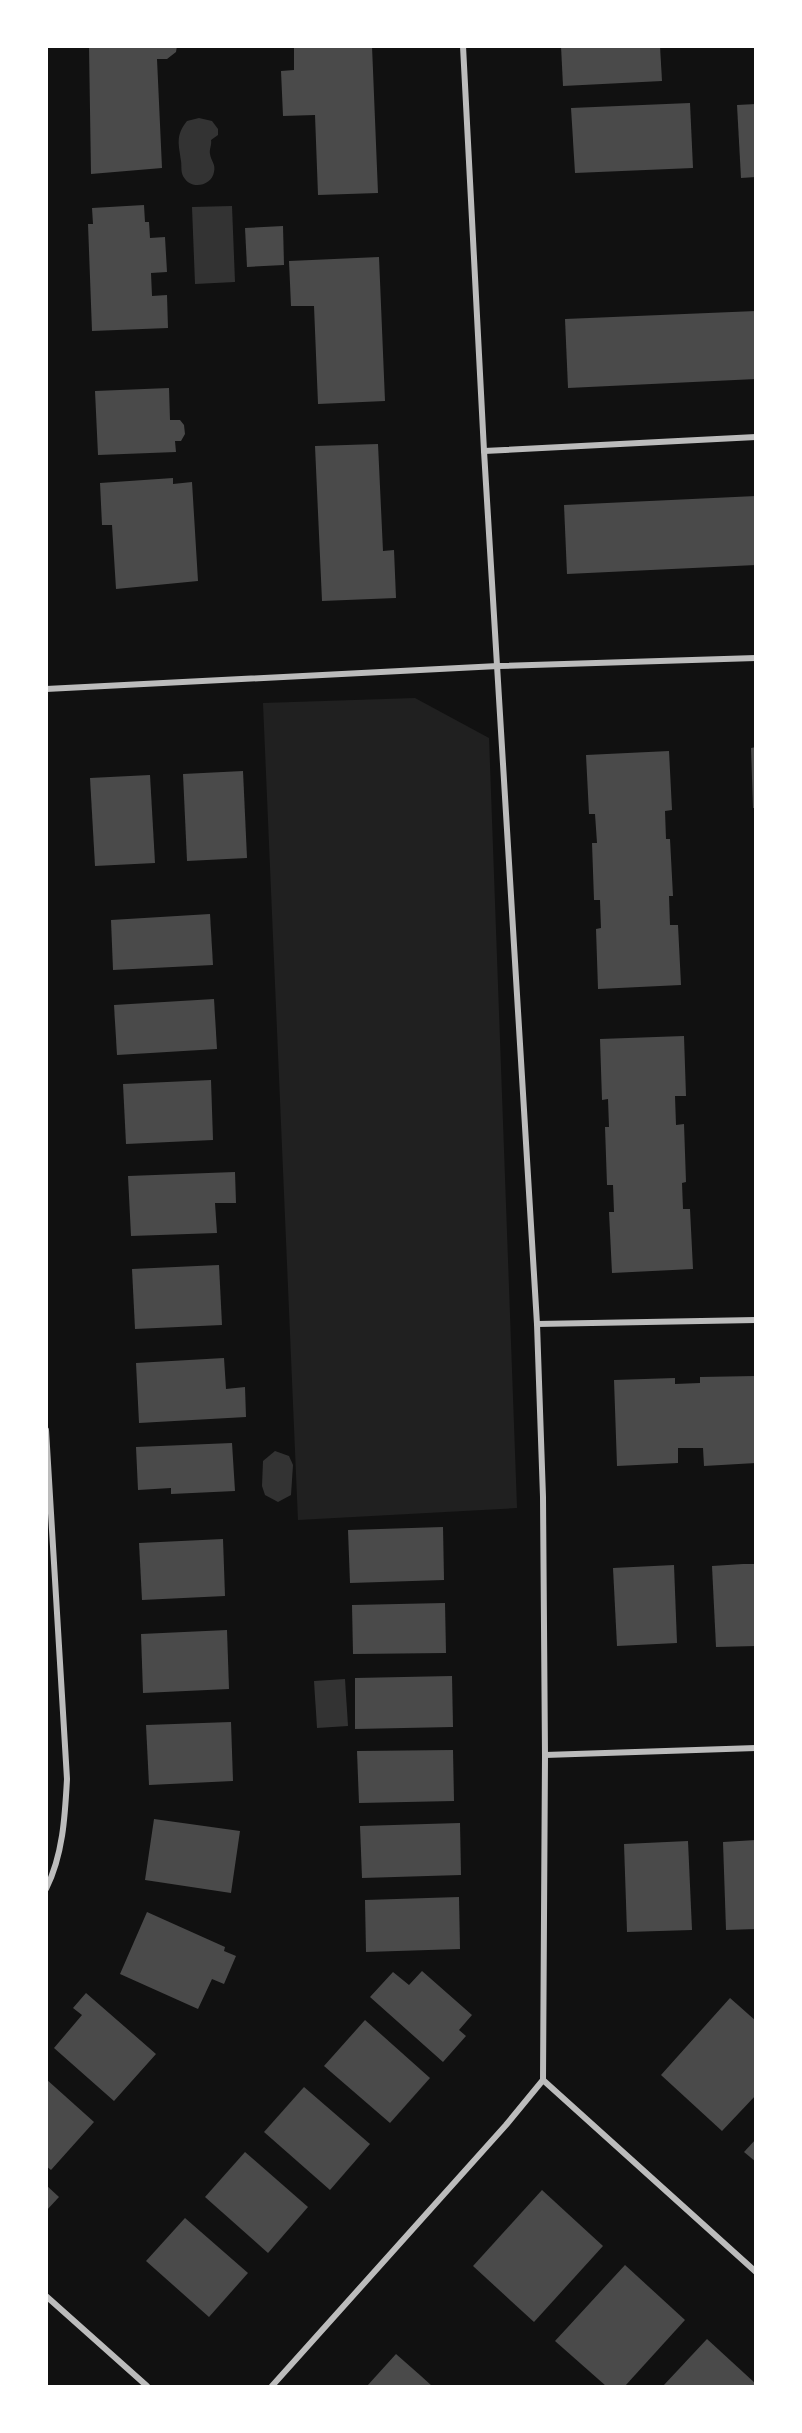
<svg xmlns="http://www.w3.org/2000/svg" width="802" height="2433" font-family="Roboto,sans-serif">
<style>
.green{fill:#202020}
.water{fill:#333}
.building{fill:#4a4a4a}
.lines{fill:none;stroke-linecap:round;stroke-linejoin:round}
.minor{stroke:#bcbcbc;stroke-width:6}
</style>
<rect width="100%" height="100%" fill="#111"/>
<!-- green -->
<polygon class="green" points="415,698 489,738 517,1508 298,1520 263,703"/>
<!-- water -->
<g class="water">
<path d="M199 118 212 121 218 129V135L211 140C212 145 209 149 210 154 211 161 216 164 214 172 212 185 193 190 185 179 180 173 182 167 181 161 179 144 175 136 187 121Z"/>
<polygon points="232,206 235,282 195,284 192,207"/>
<polygon points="275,1451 289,1456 293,1465 291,1495 278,1502 265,1495 262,1486 263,1461"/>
<polygon points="345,1679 348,1726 317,1728 314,1681"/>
</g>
<!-- building -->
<g class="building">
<polygon points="89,46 177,46 176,52 167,59 157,59 162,168 91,174"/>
<polygon points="294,46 372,46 378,193 318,195 315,115 283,116 281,71 294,70"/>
<polygon points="561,46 660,46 662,81 563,86"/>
<polygon points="690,103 693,168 575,173 571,108"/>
<polygon points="756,104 756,177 741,178 737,105"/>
<polygon points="144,205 145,222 149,222 150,238 165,237 167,272 151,273 152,296 167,295 168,328 92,331 88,224 93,224 92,208"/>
<polygon points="283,226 284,265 247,267 245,228"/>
<polygon points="379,257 385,401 318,404 314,306 291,306 289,261"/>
<polygon points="756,311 756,379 568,388 565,319"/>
<polygon points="169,388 170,420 180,420 184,425 185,434 181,441 175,441 176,452 98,455 95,391"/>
<polygon points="378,444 383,551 394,550 396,598 322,601 315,446"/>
<polygon points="173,478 173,484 192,482 198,581 116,589 112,525 102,525 100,483"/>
<polygon points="756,496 756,565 567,574 564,505"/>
<polygon points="756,747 756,808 753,808 751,748"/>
<polygon points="669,751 672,810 665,811 666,839 670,839 673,896 669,896 670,925 678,925 681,985 598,989 596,929 601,928 600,900 594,900 592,843 597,843 595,814 589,814 586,755"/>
<polygon points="243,771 247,858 187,861 183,774"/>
<polygon points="150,775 155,863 95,866 90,778"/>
<polygon points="210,914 213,965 113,970 111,920"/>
<polygon points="214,999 217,1049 117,1055 114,1005"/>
<polygon points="684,1036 686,1096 675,1096 676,1125 684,1124 686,1182 682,1183 683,1209 690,1209 693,1269 612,1273 609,1212 614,1212 613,1185 607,1185 605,1127 609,1127 608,1099 602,1100 600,1039"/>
<polygon points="211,1080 213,1140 126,1144 123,1084"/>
<polygon points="235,1172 236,1203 215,1203 217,1233 131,1236 128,1176"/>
<polygon points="219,1265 222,1325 135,1329 132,1269"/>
<polygon points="224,1358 226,1389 245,1387 246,1417 139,1423 136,1363"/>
<polygon points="756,1376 756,1463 704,1466 703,1448 678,1448 678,1463 617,1466 614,1380 675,1378 675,1384 700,1383 700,1377"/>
<polygon points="232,1443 235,1491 171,1494 171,1488 138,1490 136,1447"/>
<polygon points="443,1527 444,1580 350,1583 348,1530"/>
<polygon points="223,1539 225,1596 142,1600 139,1543"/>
<polygon points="743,1564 756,1564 756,1646 716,1647 712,1566"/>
<polygon points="674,1565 677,1643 617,1646 613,1568"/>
<polygon points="445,1603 446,1653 353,1654 352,1605"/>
<polygon points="227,1630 229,1689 143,1693 141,1634"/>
<polygon points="452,1676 453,1727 355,1729 355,1678"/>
<polygon points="231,1722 233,1781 149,1785 146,1725"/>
<polygon points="453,1750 454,1801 359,1803 357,1751"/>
<polygon points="154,1819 240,1831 231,1893 145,1880"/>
<polygon points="460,1823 461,1875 362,1878 360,1826"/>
<polygon points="756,1840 756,1929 726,1930 723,1842"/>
<polygon points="688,1841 692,1930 627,1932 624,1844"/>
<polygon points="459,1897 460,1949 366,1952 365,1900"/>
<polygon points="147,1912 225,1947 224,1951 236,1956 224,1984 212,1979 198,2009 120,1974"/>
<polygon points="422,1971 472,2015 459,2030 466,2036 443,2062 370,1997 393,1972 409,1985"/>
<polygon points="86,1993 156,2054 114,2101 54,2048 82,2015 73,2008"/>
<polygon points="730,1998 756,2021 756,2095 722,2131 661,2075"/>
<polygon points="365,2020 430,2078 390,2123 324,2066"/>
<polygon points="46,2079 94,2122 51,2170 46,2166"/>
<polygon points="304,2087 370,2144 330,2190 264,2132"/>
<polygon points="756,2139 756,2162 744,2152"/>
<polygon points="245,2152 308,2207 268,2253 205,2197"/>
<polygon points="46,2185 59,2197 46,2211"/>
<polygon points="542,2190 603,2246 534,2322 473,2266"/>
<polygon points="185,2218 248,2273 209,2317 146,2261"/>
<polygon points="625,2265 685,2320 625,2386 606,2386 555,2341"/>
<polygon points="707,2339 756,2384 756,2386 663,2386"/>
<polygon points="396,2354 421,2376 432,2386 367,2386"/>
</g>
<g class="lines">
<!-- minor -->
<g class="minor">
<polyline points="484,451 756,437"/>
<polyline points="46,689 498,666 756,658"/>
<polyline points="537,1324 756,1320"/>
<path d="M46 1430 67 1779C65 1816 63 1855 46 1889"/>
<polyline points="545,1755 756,1748"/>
<polyline points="543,2080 756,2272"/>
<polyline points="46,2296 147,2386"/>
<polyline points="272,2386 506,2125 543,2080 545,1755 543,1497 537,1324 484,451 463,46"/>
</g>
</g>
<!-- border -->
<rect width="802" height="2433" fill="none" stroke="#ffffff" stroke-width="96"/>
</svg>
